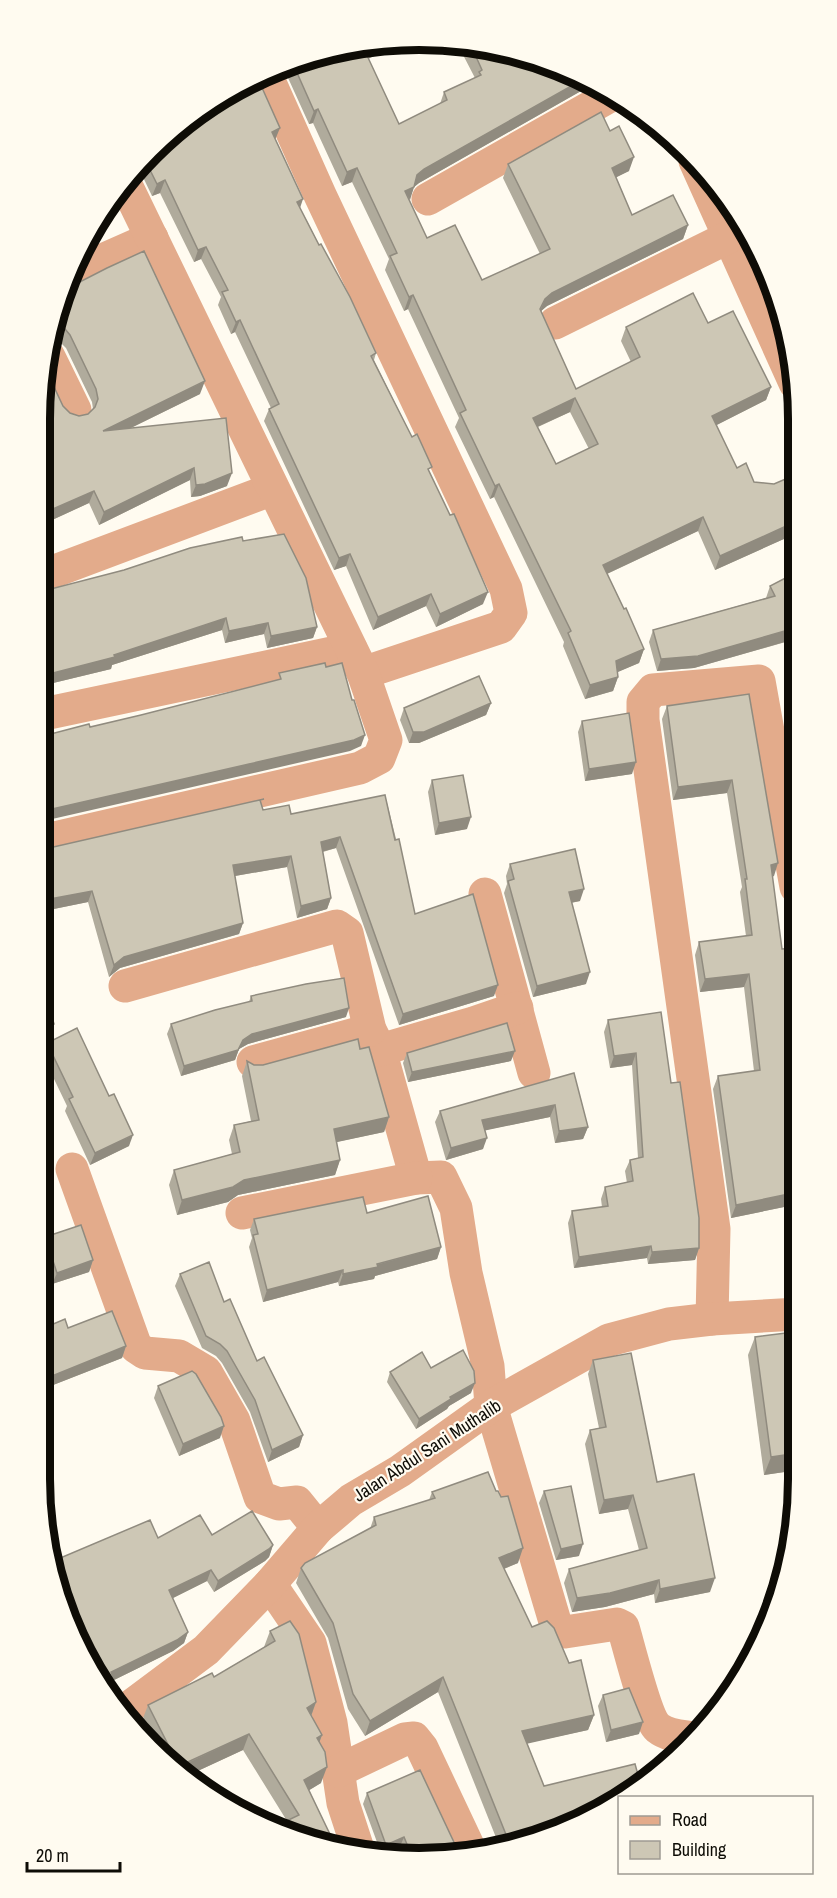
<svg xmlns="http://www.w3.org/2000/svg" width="837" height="1898" font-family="'Archivo Narrow',sans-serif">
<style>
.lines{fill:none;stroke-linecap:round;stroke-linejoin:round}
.minor{stroke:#e3ab8b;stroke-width:33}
.tertiary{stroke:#e3ab8b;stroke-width:33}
.wall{fill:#b0ab9c;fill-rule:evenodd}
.shaded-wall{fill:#908b7f}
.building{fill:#cdc7b5;stroke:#908b7f;stroke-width:1.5;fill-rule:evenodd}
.labels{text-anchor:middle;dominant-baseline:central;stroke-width:4.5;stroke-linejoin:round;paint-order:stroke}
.street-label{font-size:18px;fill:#0e0c06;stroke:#fffbf0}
.rim{fill:none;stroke:#0e0c06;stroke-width:8}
</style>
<rect width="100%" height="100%" fill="#fffbf0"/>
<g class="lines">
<!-- minor -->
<g class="minor">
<polyline points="266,74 320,195 506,589 511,613 501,627 363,673"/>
<polyline points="695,161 795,383"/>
<polyline points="428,199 612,95"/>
<polyline points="73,273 152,238"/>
<polyline points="555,323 729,237"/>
<polyline points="49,357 75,410"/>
<polyline points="39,577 273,489"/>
<polyline points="39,715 351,649"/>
<polyline points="41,841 360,768 379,758 386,740 363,673 125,183"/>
<polyline points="485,894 534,1073"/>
<path d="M125 986 337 926 347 933 370 1030 380 1050 416 1178 441 1177 456 1208 466 1273 488 1366 491 1406 556 1625 565 1632 617 1624 623 1627C629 1647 646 1718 658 1728 668 1736 682 1736 694 1738"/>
<polyline points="380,1050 473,1023 517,1008"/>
<polyline points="253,1062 370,1030"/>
<polyline points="72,1169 136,1347 145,1353 179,1356 206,1372 234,1421 260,1497 279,1504 297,1502 318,1528"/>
<polyline points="242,1213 416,1178"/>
<polyline points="712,1319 714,1229 643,720 643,702 653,690 759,681 796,887"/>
<polyline points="270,1584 310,1643 331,1723 343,1803 359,1852"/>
<polyline points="338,1771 405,1739 414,1738 422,1748 472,1854"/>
</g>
<!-- tertiary -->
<polyline class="tertiary" points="123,1712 206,1650 270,1584 318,1528 351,1500 400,1471 491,1406 609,1340 669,1324 712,1319 798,1314"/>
</g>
<!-- wall -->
<g class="wall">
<path d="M394 40 405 41 368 59 399 124 440 104 444 92 475 78 460 49 541 59 584 81 581 91 419 183 414 187 409 200 427 238 482 280 540 254 503 178 508 164 629 171 616 177 632 215 688 225 683 239 547 306 541 311 576 389 631 362 621 341 626 327 708 323 771 387 766 400 716 425 737 468 754 482 774 484 795 475V534L715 570 698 531 607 574 644 649 639 663 617 672 618 677 613 691 585 699 563 646 564 642 494 497 490 499 455 427 459 418 408 309 404 311 385 270 389 259 352 182 342 186 313 123 309 124 284 69ZM570 412 589 449 556 464 538 427Z"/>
<polygon points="239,87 275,139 300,208 376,353 374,360 430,474 483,604 436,627 426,606 373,630 346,566 334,570 264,421 269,409 271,408 235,332 231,334 218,305 221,297 201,259 194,262 160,193 152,196 142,175 134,167"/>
<polygon points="59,296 200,394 131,428 227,486 200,496 191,497 190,480 99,525 89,503 39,526 39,418 63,406 70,413 79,416 88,414 93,409 92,402 66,348 60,342 52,339"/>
<polygon points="243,541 317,627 313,638 267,648 264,634 225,643 222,630 112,665 111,669 49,684 47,677 39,679 39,592"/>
<polygon points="795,573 796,639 694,668 657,671 649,642 653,630 766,598 770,586"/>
<polygon points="749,694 774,876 772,877 797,1210 785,1212 784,1207 731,1218 713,1089 718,1076 754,1071 744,987 700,992 695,955 699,942 746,936 740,892 742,887 727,793 673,800 662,719 667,706"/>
<polygon points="491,703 486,715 419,743 409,743 400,720 404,708"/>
<polygon points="582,721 632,774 585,781 578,732"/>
<polygon points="432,780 467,829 435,835 428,792"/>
<polygon points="385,795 415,914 494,996 399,1025 336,848 323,852 331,898 327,909 297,918 287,867 235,876 243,923 239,934 120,968 109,977 88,902 39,912 39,847 49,848 262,805 263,810 291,814"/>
<polygon points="510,864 580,901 571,903 586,984 533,997 504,893 507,884 506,876"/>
<polygon points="251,996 346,1017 248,1044 239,1049 235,1060 181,1076 167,1034 171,1024 249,1002"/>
<polygon points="608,1020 671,1083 699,1248 695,1260 648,1264 647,1258 574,1268 568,1223 572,1211 602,1207 601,1199 605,1187 627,1183 625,1171 630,1160 638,1158 632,1065 610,1068 604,1032"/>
<polygon points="47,1043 129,1146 90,1165 65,1111 67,1106 42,1054"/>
<polygon points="360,1049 389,1117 384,1132 336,1142 340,1160 335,1175 238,1195 228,1202 177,1215 169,1185 174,1170 232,1154 229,1140 234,1125 251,1121 242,1076 247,1061 254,1065 263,1065"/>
<polygon points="407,1053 511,1061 408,1082 403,1063"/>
<polygon points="574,1073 588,1127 583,1139 555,1143 550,1117 485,1130 483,1149 446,1160 435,1122 440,1111"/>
<polygon points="367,1213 441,1247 437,1259 375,1276 374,1279 339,1286 338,1282 263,1302 249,1247 252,1238 250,1230 254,1219"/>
<polygon points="45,1237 93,1260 89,1272 52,1284 41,1249"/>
<polygon points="180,1274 224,1302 257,1361 303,1435 299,1447 268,1462 250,1412 222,1363 216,1356 202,1348 175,1286"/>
<polygon points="68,1328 126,1346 122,1358 48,1387 39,1366 39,1330"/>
<polygon points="798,1332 798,1470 764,1475 748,1355 755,1337"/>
<polygon points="593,1360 657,1482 710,1592 655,1603 654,1594 605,1607 572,1612 564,1583 569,1569 639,1550 628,1509 599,1514 585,1444 590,1430 599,1428 588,1374"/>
<polygon points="431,1368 471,1393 449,1406 447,1409 416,1429 387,1382 390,1372"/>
<polygon points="158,1386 220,1438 179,1456 154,1398"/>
<polygon points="544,1491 579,1556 556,1560 539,1503"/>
<polygon points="432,1492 518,1563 504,1569 532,1627 569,1663 594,1715 588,1730 527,1743 544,1786 608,1808 499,1845 438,1692 365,1736 348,1709 328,1638 296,1583 301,1568 370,1529 374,1517 429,1500"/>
<polygon points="212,1535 273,1545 269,1557 265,1561 214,1592 207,1581 173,1598 188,1632 184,1643 173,1651 112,1681 58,1559 158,1538"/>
<polygon points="270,1631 316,1702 311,1716 322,1735 319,1743 321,1783 309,1790 337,1849 287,1821 243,1750 189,1775 156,1748 142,1721 148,1705 214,1677 264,1647"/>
<polygon points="603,1695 639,1734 606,1742 598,1706"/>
<polygon points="367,1793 460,1855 401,1854 399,1849 390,1853 381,1853 363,1804"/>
</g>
<!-- shaded-wall -->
<g class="shaded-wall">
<polygon points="394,40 405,41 359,63 364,49 372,46"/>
<polygon points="582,80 584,81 581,91 419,183 414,187 410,200 405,191 417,175 424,169"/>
<polygon points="318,109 313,123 309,124 314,111"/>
<polygon points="280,128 275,140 272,132"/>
<polygon points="634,157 629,171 607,182 612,168"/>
<polygon points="357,168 352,182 342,186 347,172"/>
<polygon points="165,180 160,193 152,196 157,184"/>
<polygon points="119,193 115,205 111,207"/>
<polygon points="303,199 299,211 297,202"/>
<polygon points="688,225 683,239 547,306 540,312 535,323 545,299 552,293"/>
<polygon points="206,247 201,259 194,262 198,250"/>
<polygon points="413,295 408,309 404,311 409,297"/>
<polygon points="240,320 235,332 231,334 236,322"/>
<polygon points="205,381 200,394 98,444 103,431"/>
<polygon points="771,387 766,400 707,430 712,416"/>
<polygon points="575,398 570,412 528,431 533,418"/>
<polygon points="194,468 190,480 99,525 104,512"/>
<polygon points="232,473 227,486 200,496 191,497 196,485"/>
<polygon points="499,484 494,497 490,499 495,486"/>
<polygon points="94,491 89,503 39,526 39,515"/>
<polygon points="703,517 698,531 598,578 603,565"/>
<polygon points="795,522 795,534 715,570 720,556"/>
<polygon points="350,554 346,566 334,570 339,558"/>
<polygon points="488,592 483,604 436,627 440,614"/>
<polygon points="431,594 426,606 373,630 378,617"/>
<polygon points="226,618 222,630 112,665 111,669 49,684 53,673 114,655"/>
<polygon points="268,623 264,634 225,643 229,631"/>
<polygon points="317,627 313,638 267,648 271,636"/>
<polygon points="795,628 795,639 694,668 657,671 661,659"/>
<polygon points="644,649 639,663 611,675 616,661"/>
<polygon points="51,666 47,677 39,679 39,669"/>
<polygon points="618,677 613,691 585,699 590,685"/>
<polygon points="491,703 486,715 419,743 409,743 413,732"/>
<polygon points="365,735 361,746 350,751 39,822 39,812 41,811"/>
<polygon points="636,762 632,774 585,781 589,769"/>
<polygon points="732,780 727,793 673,800 678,787"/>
<polygon points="471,817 467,829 435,835 439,823"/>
<polygon points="340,837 336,848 317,853 321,842"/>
<polygon points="291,856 287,867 229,877 233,865"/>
<polygon points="778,863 774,876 766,877 771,865"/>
<polygon points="584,889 580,901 564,904 569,892"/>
<polygon points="92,891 88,902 39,912 39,901"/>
<polygon points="331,898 327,909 297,918 301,906"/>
<polygon points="243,923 239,934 120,968 109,977 114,965 124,957"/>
<polygon points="590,972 586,984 533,997 537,986"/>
<polygon points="749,974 744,987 700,992 705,979"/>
<polygon points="498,985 494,996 399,1025 403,1014"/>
<polygon points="349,1008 346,1017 248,1044 239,1049 235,1060 181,1076 184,1066 243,1040 252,1034"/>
<polygon points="54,1024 50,1036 39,1040 39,1029"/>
<polygon points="515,1051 511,1061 408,1082 412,1072"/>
<polygon points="636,1053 632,1065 610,1068 614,1056"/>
<polygon points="555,1105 550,1117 478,1132 482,1120"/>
<polygon points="389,1117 384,1132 328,1144 334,1129"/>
<polygon points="588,1127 583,1139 555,1143 559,1131"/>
<polygon points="133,1135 129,1146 90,1165 95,1153"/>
<polygon points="487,1138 483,1149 446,1160 451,1148"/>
<polygon points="340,1160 335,1175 238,1195 228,1202 177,1215 182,1200 244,1180"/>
<polygon points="789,1194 784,1207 731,1218 736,1205"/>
<polygon points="797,1198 797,1210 785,1212 790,1199"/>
<polygon points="651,1246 647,1258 574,1268 579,1257"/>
<polygon points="441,1247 437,1259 375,1276 374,1279 339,1286 343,1274"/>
<polygon points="699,1248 695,1260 648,1264 652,1252"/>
<polygon points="93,1260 89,1272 52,1284 57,1273"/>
<polygon points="343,1270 338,1282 263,1302 267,1290"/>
<polygon points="126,1346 122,1358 48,1387 52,1376"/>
<polygon points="475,1383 471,1393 449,1406 447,1409 416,1429 419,1419 450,1397"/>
<polygon points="224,1426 220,1438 179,1456 183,1444"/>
<polygon points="303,1435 299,1447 268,1462 272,1450"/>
<polygon points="798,1453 798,1470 764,1475 771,1457"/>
<polygon points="633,1495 628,1509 599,1514 604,1500"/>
<polygon points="583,1544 579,1556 556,1560 561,1549"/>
<polygon points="273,1545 269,1557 265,1561 214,1592 218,1581"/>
<polygon points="523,1548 518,1563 493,1573 499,1558"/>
<polygon points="211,1570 207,1581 165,1602 169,1590"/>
<polygon points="715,1578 710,1592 655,1603 660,1589"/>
<polygon points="659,1580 654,1594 605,1607 572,1612 577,1598"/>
<polygon points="188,1632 184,1643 173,1651 112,1681 109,1688 105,1681 111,1672"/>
<polygon points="443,1677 438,1692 365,1736 370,1721"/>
<polygon points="316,1702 310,1719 307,1708"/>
<polygon points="594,1715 588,1730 517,1746 522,1731"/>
<polygon points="643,1722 639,1734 606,1742 611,1730"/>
<polygon points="249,1734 243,1750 189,1775 179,1767"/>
<polygon points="322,1735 316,1751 317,1738"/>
<polygon points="327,1767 321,1783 298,1797 304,1780"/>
<polygon points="404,1837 399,1849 390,1853 383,1853 386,1845"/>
</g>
<!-- building -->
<g class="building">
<path d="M372 46 364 49 399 124 447 100 444 92 481 75 479 72 482 70 473 50 541 59 582 80 424 169 417 175 414 187 405 191 427 238 455 225 482 280 550 249 508 164 601 112 610 131 619 126 634 157 612 168 632 215 673 195 688 225 552 293 545 299 540 309 576 389 640 357 626 327 693 293 708 323 733 311 771 387 712 416 737 468 746 463 754 482 774 484 795 475V522L720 556 703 517 603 565 624 609 626 608 644 649 616 661 618 677 590 685 568 633 571 631 499 484 495 486 460 413 466 410 413 295 409 297 390 256 397 253 357 168 347 172 318 109 314 111 294 66ZM575 398 598 444 556 464 533 418Z"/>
<polygon points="259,81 280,128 272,132 303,199 297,202 319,245 321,244 350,297 376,353 371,356 412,437 417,434 432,467 428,469 450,515 454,514 488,592 440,614 431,594 378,617 350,554 339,558 269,409 279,404 240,320 236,322 222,292 228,290 206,247 198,250 165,180 157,184 146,162 144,160 239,87 240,89"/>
<polygon points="144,251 205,381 103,431 226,418 232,473 205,484 196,485 194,468 104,512 94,491 39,515 39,418 47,372 63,406 70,413 79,416 88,414 95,407 98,399 96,389 70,335 65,329 54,326 59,296 62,291 107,268"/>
<polygon points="284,534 306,578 317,627 271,636 268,623 229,631 226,618 114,655 115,657 53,673 51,666 39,669 39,592 124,570 190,548 242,537 243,541"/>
<polygon points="795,573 795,628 698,656 661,659 653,630 775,596 770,586"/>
<polygon points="325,663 326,667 342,663 352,700 354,700 365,735 354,740 39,812 39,737 89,724 90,727 141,715 281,679 279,673"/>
<polygon points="479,676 491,703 424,732 413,732 404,708"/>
<polygon points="749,694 778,863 771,865 782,949 796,948 797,1198 790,1199 789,1194 736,1205 718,1076 760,1070 749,974 705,979 699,942 752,935 745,879 747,879 732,780 678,787 667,706"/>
<polygon points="629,713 636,762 589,769 582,721"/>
<polygon points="463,775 471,817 439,823 432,780"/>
<polygon points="385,795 395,840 399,839 415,914 473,894 498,985 403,1014 340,837 321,842 331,898 301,906 291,856 233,865 243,923 124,957 114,965 92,891 39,901 39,847 49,848 264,799 260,800 263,810 289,805 291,814"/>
<polygon points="575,849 584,889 569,892 590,972 537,986 508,881 514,879 510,864"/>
<polygon points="344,978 349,1008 252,1034 243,1040 238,1050 184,1066 171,1024 215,1010 252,1001 251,996 306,984"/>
<polygon points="43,987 54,1024 39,1029 39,988"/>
<polygon points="661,1012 671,1083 680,1082 699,1218 699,1248 652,1252 651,1246 579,1257 572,1211 608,1206 605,1187 633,1181 630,1160 643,1157 636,1053 614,1056 608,1020"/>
<polygon points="507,1023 515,1051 412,1072 407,1053"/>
<polygon points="77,1028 109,1096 114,1094 133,1135 95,1153 69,1099 73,1097 47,1043"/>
<polygon points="358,1039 360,1049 369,1047 389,1117 334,1129 340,1160 244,1180 233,1187 182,1200 174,1170 240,1152 234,1125 259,1120 247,1061 254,1065 263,1065"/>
<polygon points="574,1073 588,1127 559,1131 555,1105 482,1120 487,1138 451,1148 440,1111"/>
<polygon points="428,1196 441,1247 377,1264 378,1267 343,1274 343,1270 267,1290 253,1235 258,1234 254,1219 363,1197 367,1213"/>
<polygon points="81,1225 93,1260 57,1273 45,1237"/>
<polygon points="209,1262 224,1302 230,1299 257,1361 264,1357 303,1435 272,1450 255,1400 227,1351 220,1344 206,1336 180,1274"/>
<polygon points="112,1311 126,1346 52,1376 39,1344 39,1330 65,1319 68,1328"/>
<polygon points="794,1332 798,1332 798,1453 771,1457 755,1337"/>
<polygon points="463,1350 474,1371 475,1383 450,1397 451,1399 419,1419 390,1372 422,1352 431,1368"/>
<polygon points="631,1353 657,1482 694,1474 715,1578 660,1589 659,1580 610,1593 577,1598 569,1569 647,1548 633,1495 604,1500 590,1430 606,1427 593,1360"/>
<polygon points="192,1371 196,1374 221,1417 224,1426 183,1444 158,1386"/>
<polygon points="488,1472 496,1491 498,1491 501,1497 508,1496 523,1548 499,1558 532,1627 547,1621 554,1628 569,1663 581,1660 594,1715 522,1731 544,1786 635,1764 640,1782 621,1797 620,1797 620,1799 608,1808 509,1842 443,1677 370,1721 353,1694 333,1623 301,1568 305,1563 376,1525 374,1517 435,1498 432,1492"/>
<polygon points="571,1486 583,1544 561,1549 544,1491"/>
<polygon points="252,1511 273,1545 269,1549 218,1581 211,1570 169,1590 188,1632 177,1640 111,1672 113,1677 105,1681 59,1602 49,1539 58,1559 150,1520 158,1538 200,1515 212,1535"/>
<polygon points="290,1621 299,1634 316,1702 307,1708 322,1735 317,1738 325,1752 327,1767 304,1780 337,1849 276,1826 299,1815 249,1734 179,1766 148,1705 212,1673 214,1677 275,1641 270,1631"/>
<polygon points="629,1688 643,1722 611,1730 603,1695"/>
<polygon points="420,1770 460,1855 411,1854 404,1837 386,1845 367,1793"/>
</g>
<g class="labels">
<!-- street labels -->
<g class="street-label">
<text transform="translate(427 1450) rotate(-33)">Jalan Abdul Sani Muthalib</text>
</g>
</g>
<!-- crop -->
<path d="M0 0H837V1898H0ZM419 50H419A369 369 0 0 1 788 419V1479A369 369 0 0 1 419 1848H419A369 369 0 0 1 50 1479V419A369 369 0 0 1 419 50Z" fill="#fffbf0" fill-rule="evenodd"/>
<path class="rim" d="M419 50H419A369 369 0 0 1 788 419V1479A369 369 0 0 1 419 1848H419A369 369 0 0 1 50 1479V419A369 369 0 0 1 419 50Z"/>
<!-- legend -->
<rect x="618" y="1796" width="195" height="78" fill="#fffbf0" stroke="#9f9b92" stroke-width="1.5"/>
<rect x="630" y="1816" width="30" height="9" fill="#e3ab8b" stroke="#9f9b92" stroke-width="1.5"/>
<text x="672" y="1826" font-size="18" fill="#0e0c06">Road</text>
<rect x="630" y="1841" width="30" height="18" fill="#cdc7b5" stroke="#9f9b92" stroke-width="1.5"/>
<text x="672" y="1856" font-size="18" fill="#0e0c06">Building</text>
<!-- scale -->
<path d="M27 1862v9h93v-9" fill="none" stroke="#0e0c06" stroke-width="3"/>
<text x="36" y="1862" font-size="18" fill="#0e0c06" stroke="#fffbf0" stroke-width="4.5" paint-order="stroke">20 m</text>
</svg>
